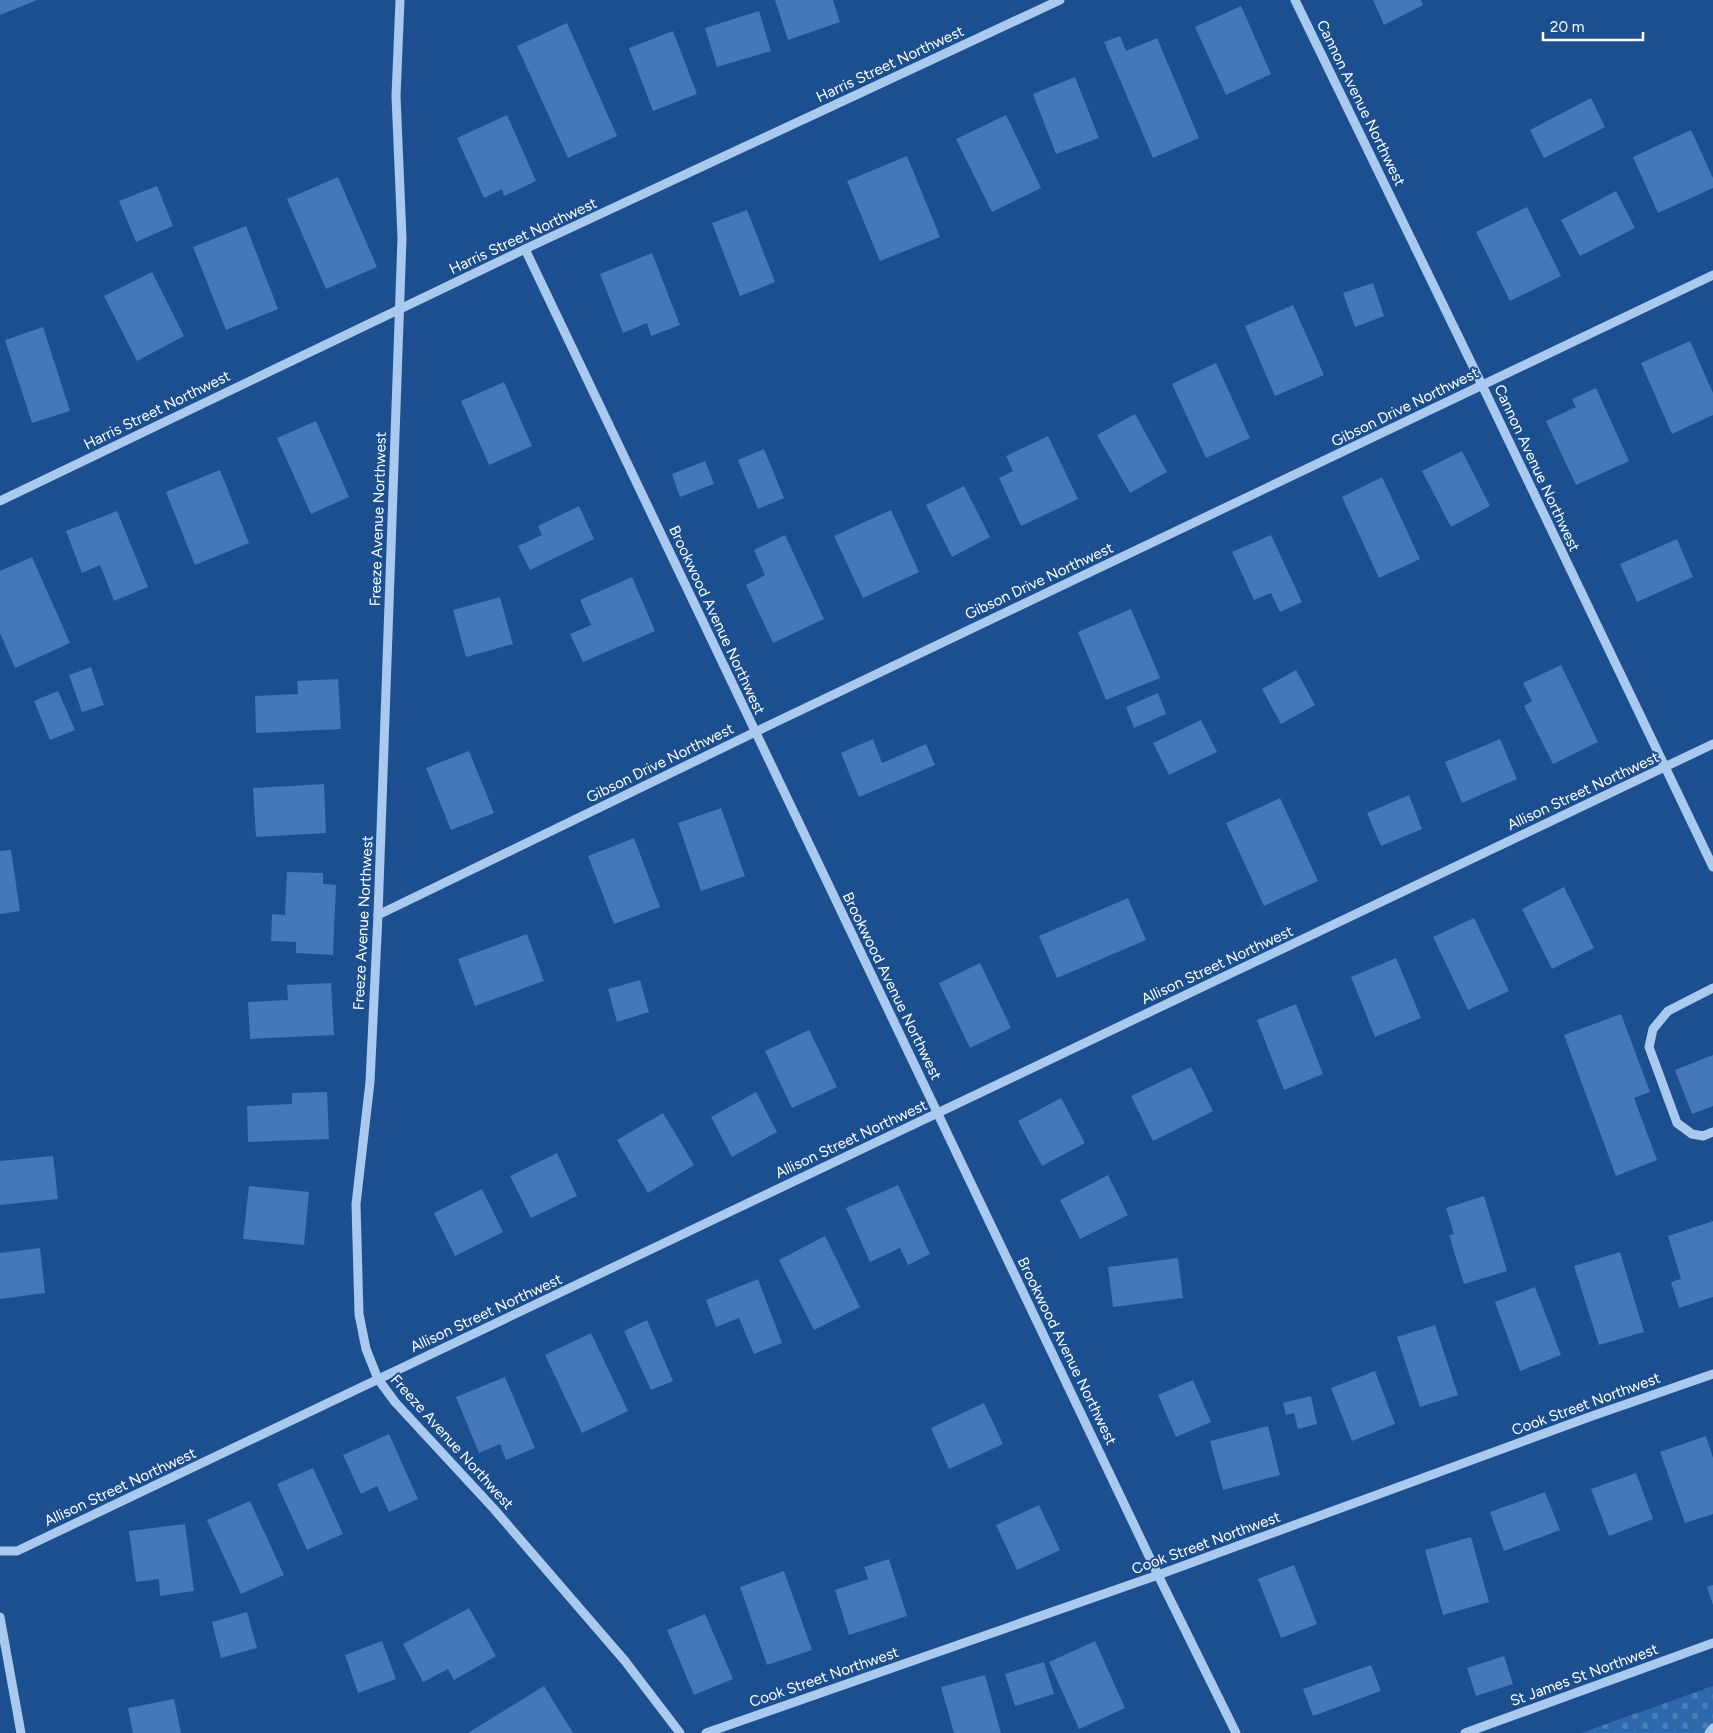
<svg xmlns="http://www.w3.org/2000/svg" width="1713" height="1733" font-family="Figtree,sans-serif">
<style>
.cemetery{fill:url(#cemetery-stones)}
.building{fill:#4478b7}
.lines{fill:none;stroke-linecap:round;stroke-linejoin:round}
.minor{stroke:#a9c9ee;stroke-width:9}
.labels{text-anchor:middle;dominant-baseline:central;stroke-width:4;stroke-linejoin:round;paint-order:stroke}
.street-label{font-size:15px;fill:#fff;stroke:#1b4f8f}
</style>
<defs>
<pattern id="cemetery-stones" width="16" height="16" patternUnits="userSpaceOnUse" patternTransform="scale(1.25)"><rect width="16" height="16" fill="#2e69ad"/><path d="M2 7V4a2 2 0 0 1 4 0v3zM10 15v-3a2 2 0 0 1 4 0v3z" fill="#4d80b9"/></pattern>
</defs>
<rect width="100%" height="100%" fill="#1b4f8f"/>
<!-- cemetery -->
<polygon class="cemetery" points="1713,1686 1713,1733 1581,1733"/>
<!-- building -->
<g class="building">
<polygon points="0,0 37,0 0,15"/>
<polygon points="775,0 833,0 840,22 788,40"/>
<polygon points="1373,0 1421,0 1423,5 1384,25"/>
<polygon points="1241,6 1271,74 1226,95 1195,27"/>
<polygon points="759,11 771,51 717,67 705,28"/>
<polygon points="567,23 617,136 568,158 517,46"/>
<polygon points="673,31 697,94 653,111 629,48"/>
<polygon points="1120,36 1126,51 1157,38 1199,138 1153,158 1104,42"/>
<polygon points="1075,77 1099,138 1056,154 1033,94"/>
<polygon points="1591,98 1605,127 1544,158 1530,130"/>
<polygon points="507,115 536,181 504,196 502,189 484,198 457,138"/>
<polygon points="1006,115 1041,188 992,212 956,139"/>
<polygon points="1691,130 1713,178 1713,188 1658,213 1633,157"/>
<polygon points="907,156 940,237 880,261 847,181"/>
<polygon points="338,177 377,267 326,289 287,199"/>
<polygon points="157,186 173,226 136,242 119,201"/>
<polygon points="1616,191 1635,228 1580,256 1561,220"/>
<polygon points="1527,207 1561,276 1510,301 1476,232"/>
<polygon points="747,210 775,282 740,296 712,223"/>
<polygon points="246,226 278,309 226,330 193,247"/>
<polygon points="652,253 680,325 651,336 647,323 623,333 600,274"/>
<polygon points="152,272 184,336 137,361 104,296"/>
<polygon points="1373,283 1384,316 1355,327 1343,293"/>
<polygon points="1293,305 1324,375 1275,396 1245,326"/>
<polygon points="43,327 70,411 32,423 5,340"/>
<polygon points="1690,341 1713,393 1713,415 1672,434 1641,363"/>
<polygon points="1216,363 1250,438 1206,458 1172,384"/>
<polygon points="504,382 532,446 489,465 461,401"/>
<polygon points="1596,388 1629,461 1576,485 1546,421 1576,407 1572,399"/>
<polygon points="1135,414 1167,472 1130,493 1097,435"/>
<polygon points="316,421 349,497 311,514 277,438"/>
<polygon points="1048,436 1078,499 1021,526 999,478 1013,471 1006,456"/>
<polygon points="764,449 784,498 758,509 738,460"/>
<polygon points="1462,451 1490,506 1451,527 1422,471"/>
<polygon points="705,461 714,484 680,497 672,474"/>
<polygon points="220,470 249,543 195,565 166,492"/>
<polygon points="1382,477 1420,559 1379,578 1342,497"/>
<polygon points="964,486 990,537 952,557 926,505"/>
<polygon points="579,506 594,539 530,570 518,546 542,535 538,526"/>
<polygon points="891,510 919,572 863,598 834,536"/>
<polygon points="117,511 148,587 114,601 100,565 82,573 66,531"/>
<polygon points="785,535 824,619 773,643 746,585 765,575 754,550"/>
<polygon points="1271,535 1302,602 1280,612 1271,593 1254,600 1232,552"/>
<polygon points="1677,539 1693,577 1637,602 1620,564"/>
<polygon points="32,557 70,643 15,668 0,633 0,571"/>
<polygon points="632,577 655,631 583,662 570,634 591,625 580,600"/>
<polygon points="500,597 513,644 466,657 453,610"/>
<polygon points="1131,609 1160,678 1106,700 1078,632"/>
<polygon points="1561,665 1598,742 1553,764 1524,706 1532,701 1523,683"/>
<polygon points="91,667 104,705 82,712 69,675"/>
<polygon points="1296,670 1315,705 1281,724 1262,689"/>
<polygon points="338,679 341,729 256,733 255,696 298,694 297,681"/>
<polygon points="58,691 75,730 50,740 34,701"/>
<polygon points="1158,693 1166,714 1134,728 1126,707"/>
<polygon points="1201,720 1217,752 1169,775 1153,743"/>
<polygon points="873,739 882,763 926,744 935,765 859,797 841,753"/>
<polygon points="1500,739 1517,779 1462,803 1445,762"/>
<polygon points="469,751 494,813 451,830 426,768"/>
<polygon points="324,784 326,833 256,837 253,788"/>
<polygon points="1409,795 1422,829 1381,846 1367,813"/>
<polygon points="1280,798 1318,881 1264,906 1226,823"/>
<polygon points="721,808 745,876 701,891 678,823"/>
<polygon points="634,838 660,907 614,924 588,856"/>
<polygon points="11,850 20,911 0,914 0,851"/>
<polygon points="287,872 323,873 323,884 336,885 333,955 296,953 296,942 271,941 272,914 285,915"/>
<polygon points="1564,887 1594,948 1552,969 1522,909"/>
<polygon points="1128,898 1146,940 1057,978 1039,936"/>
<polygon points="1474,918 1509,991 1468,1010 1433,937"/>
<polygon points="527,934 544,981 475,1006 458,959"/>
<polygon points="1396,958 1421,1018 1375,1037 1351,977"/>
<polygon points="980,963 1011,1028 970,1048 939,983"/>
<polygon points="640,980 649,1012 617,1022 608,989"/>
<polygon points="331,983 334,1035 250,1039 248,1002 288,1000 287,985"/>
<polygon points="1296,1004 1323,1074 1284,1090 1257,1020"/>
<polygon points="1621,1014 1650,1092 1634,1098 1657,1160 1616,1176 1564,1035"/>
<polygon points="809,1030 837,1087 792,1108 765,1051"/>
<polygon points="1713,1055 1713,1106 1692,1114 1675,1070"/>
<polygon points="1191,1067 1213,1111 1153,1141 1131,1096"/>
<polygon points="327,1092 329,1139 248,1142 247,1106 292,1104 292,1093"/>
<polygon points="756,1092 777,1132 732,1157 711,1117"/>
<polygon points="1061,1098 1085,1143 1042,1166 1018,1121"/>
<polygon points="663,1113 694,1165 648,1193 617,1140"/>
<polygon points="557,1153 577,1196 531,1218 510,1176"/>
<polygon points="53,1156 58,1199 0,1205 0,1161"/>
<polygon points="1108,1175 1128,1215 1080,1239 1060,1200"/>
<polygon points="898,1185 930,1254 908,1265 900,1248 870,1262 846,1208"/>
<polygon points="249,1186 309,1192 304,1245 243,1239"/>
<polygon points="482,1189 503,1232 455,1256 434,1213"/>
<polygon points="1484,1196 1507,1271 1464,1284 1449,1235 1454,1234 1446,1208"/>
<polygon points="1713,1221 1713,1297 1679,1308 1671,1282 1681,1279 1668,1236"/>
<polygon points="825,1236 860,1307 814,1330 779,1260"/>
<polygon points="40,1248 45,1293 0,1299 0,1253"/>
<polygon points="1620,1252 1644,1332 1599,1345 1574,1266"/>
<polygon points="1178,1258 1183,1298 1113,1307 1108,1267"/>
<polygon points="758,1279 782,1343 754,1354 739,1318 716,1327 706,1300"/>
<polygon points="1535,1287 1561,1355 1520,1371 1495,1302"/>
<polygon points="647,1320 673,1381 651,1390 624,1331"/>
<polygon points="1435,1325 1458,1395 1420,1407 1397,1337"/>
<polygon points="591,1333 628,1411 582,1433 545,1355"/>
<polygon points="1375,1371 1395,1424 1352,1441 1331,1388"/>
<polygon points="505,1377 535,1448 506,1460 500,1444 479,1453 456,1397"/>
<polygon points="1193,1380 1211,1422 1176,1437 1158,1395"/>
<polygon points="1311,1396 1317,1424 1298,1429 1294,1413 1286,1415 1283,1403"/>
<polygon points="984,1403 1003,1444 949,1469 931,1428"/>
<polygon points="1268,1426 1280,1475 1223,1490 1210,1441"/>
<polygon points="389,1434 418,1499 389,1512 377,1486 361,1494 343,1455"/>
<polygon points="1706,1436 1713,1458 1713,1514 1685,1523 1660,1452"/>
<polygon points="313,1468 343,1534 307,1550 277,1484"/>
<polygon points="1636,1473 1653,1519 1609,1536 1591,1489"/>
<polygon points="1545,1492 1560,1530 1504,1551 1490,1512"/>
<polygon points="250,1501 284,1575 241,1594 207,1520"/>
<polygon points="1039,1505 1060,1550 1017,1570 996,1525"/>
<polygon points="185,1524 194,1591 160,1596 159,1579 136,1582 129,1531"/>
<polygon points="1471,1537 1489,1602 1443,1615 1425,1550"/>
<polygon points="889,1559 907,1616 849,1635 835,1590 868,1579 864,1567"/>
<polygon points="1294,1565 1317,1624 1281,1638 1258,1579"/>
<polygon points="784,1571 812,1650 767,1665 740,1587"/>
<polygon points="1713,1585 1713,1605 1707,1587"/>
<polygon points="469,1608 496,1656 454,1680 448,1669 423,1682 403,1644"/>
<polygon points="247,1612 257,1648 221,1658 212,1622"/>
<polygon points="705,1614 733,1679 694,1695 667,1630"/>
<polygon points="382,1641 396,1679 358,1693 345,1655"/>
<polygon points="1095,1641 1125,1708 1079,1729 1049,1662"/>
<polygon points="1504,1656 1513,1684 1476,1696 1467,1668"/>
<polygon points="1044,1662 1054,1694 1015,1706 1005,1674"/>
<polygon points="1371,1665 1381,1691 1313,1716 1303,1689"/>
<polygon points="985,1675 1001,1733 954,1733 941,1687"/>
<polygon points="544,1686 573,1733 468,1733"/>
<polygon points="174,1699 181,1733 133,1733 128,1708"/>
</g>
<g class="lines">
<!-- minor -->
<g class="minor">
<polyline points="400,0 396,96 402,238 378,915 370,1082 356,1204 359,1314 366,1349 378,1379 395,1402 494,1509 625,1661 680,1733"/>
<polyline points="1295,0 1482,385 1713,867"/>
<polyline points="525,249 1158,1575 1236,1733"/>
<polyline points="0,501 525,249 1060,0"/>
<polyline points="378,915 776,722 1713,275"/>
<polyline points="1713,988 1668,1011 1653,1029 1649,1047 1677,1123 1692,1134 1703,1136 1713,1132"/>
<polyline points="0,1551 17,1551 1713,744"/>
<polyline points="0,1617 21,1733"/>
<polyline points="706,1733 1158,1575 1592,1416 1713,1374"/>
<polyline points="1465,1733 1713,1643"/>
<polyline points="1709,1733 1713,1728"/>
</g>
</g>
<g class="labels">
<!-- street labels -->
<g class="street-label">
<text transform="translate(890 64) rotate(-25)">Harris Street Northwest</text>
<text transform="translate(1361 103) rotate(64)">Cannon Avenue Northwest</text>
<text transform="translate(523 236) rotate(-25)">Harris Street Northwest</text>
<text transform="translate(1405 407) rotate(-26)">Gibson Drive Northwest</text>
<text transform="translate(157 410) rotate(-26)">Harris Street Northwest</text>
<text transform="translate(1537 468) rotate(65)">Cannon Avenue Northwest</text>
<text transform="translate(378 519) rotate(-88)">Freeze Avenue Northwest</text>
<text transform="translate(1039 581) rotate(-25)">Gibson Drive Northwest</text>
<text transform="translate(717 620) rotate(65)">Brookwood Avenue Northwest</text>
<text transform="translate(660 763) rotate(-26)">Gibson Drive Northwest</text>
<text transform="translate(1583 791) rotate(-25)">Allison Street Northwest</text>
<text transform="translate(363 923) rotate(-87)">Freeze Avenue Northwest</text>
<text transform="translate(1217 965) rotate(-25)">Allison Street Northwest</text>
<text transform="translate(892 986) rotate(64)">Brookwood Avenue Northwest</text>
<text transform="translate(851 1139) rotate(-25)">Allison Street Northwest</text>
<text transform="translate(486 1313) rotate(-25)">Allison Street Northwest</text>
<text transform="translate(1067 1351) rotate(64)">Brookwood Avenue Northwest</text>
<text transform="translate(1586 1404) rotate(-20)">Cook Street Northwest</text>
<text transform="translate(452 1442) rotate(48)">Freeze Avenue Northwest</text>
<text transform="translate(120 1487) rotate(-25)">Allison Street Northwest</text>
<text transform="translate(1206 1543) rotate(-20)">Cook Street Northwest</text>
<text transform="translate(1584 1675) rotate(-20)">St James St Northwest</text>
<text transform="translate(824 1677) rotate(-19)">Cook Street Northwest</text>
</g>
</g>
<!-- scale -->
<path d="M1543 32v8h100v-8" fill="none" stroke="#ffffff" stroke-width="2.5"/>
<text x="1550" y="32" font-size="15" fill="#ffffff" stroke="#1b4f8f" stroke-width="4" paint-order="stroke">20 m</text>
</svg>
